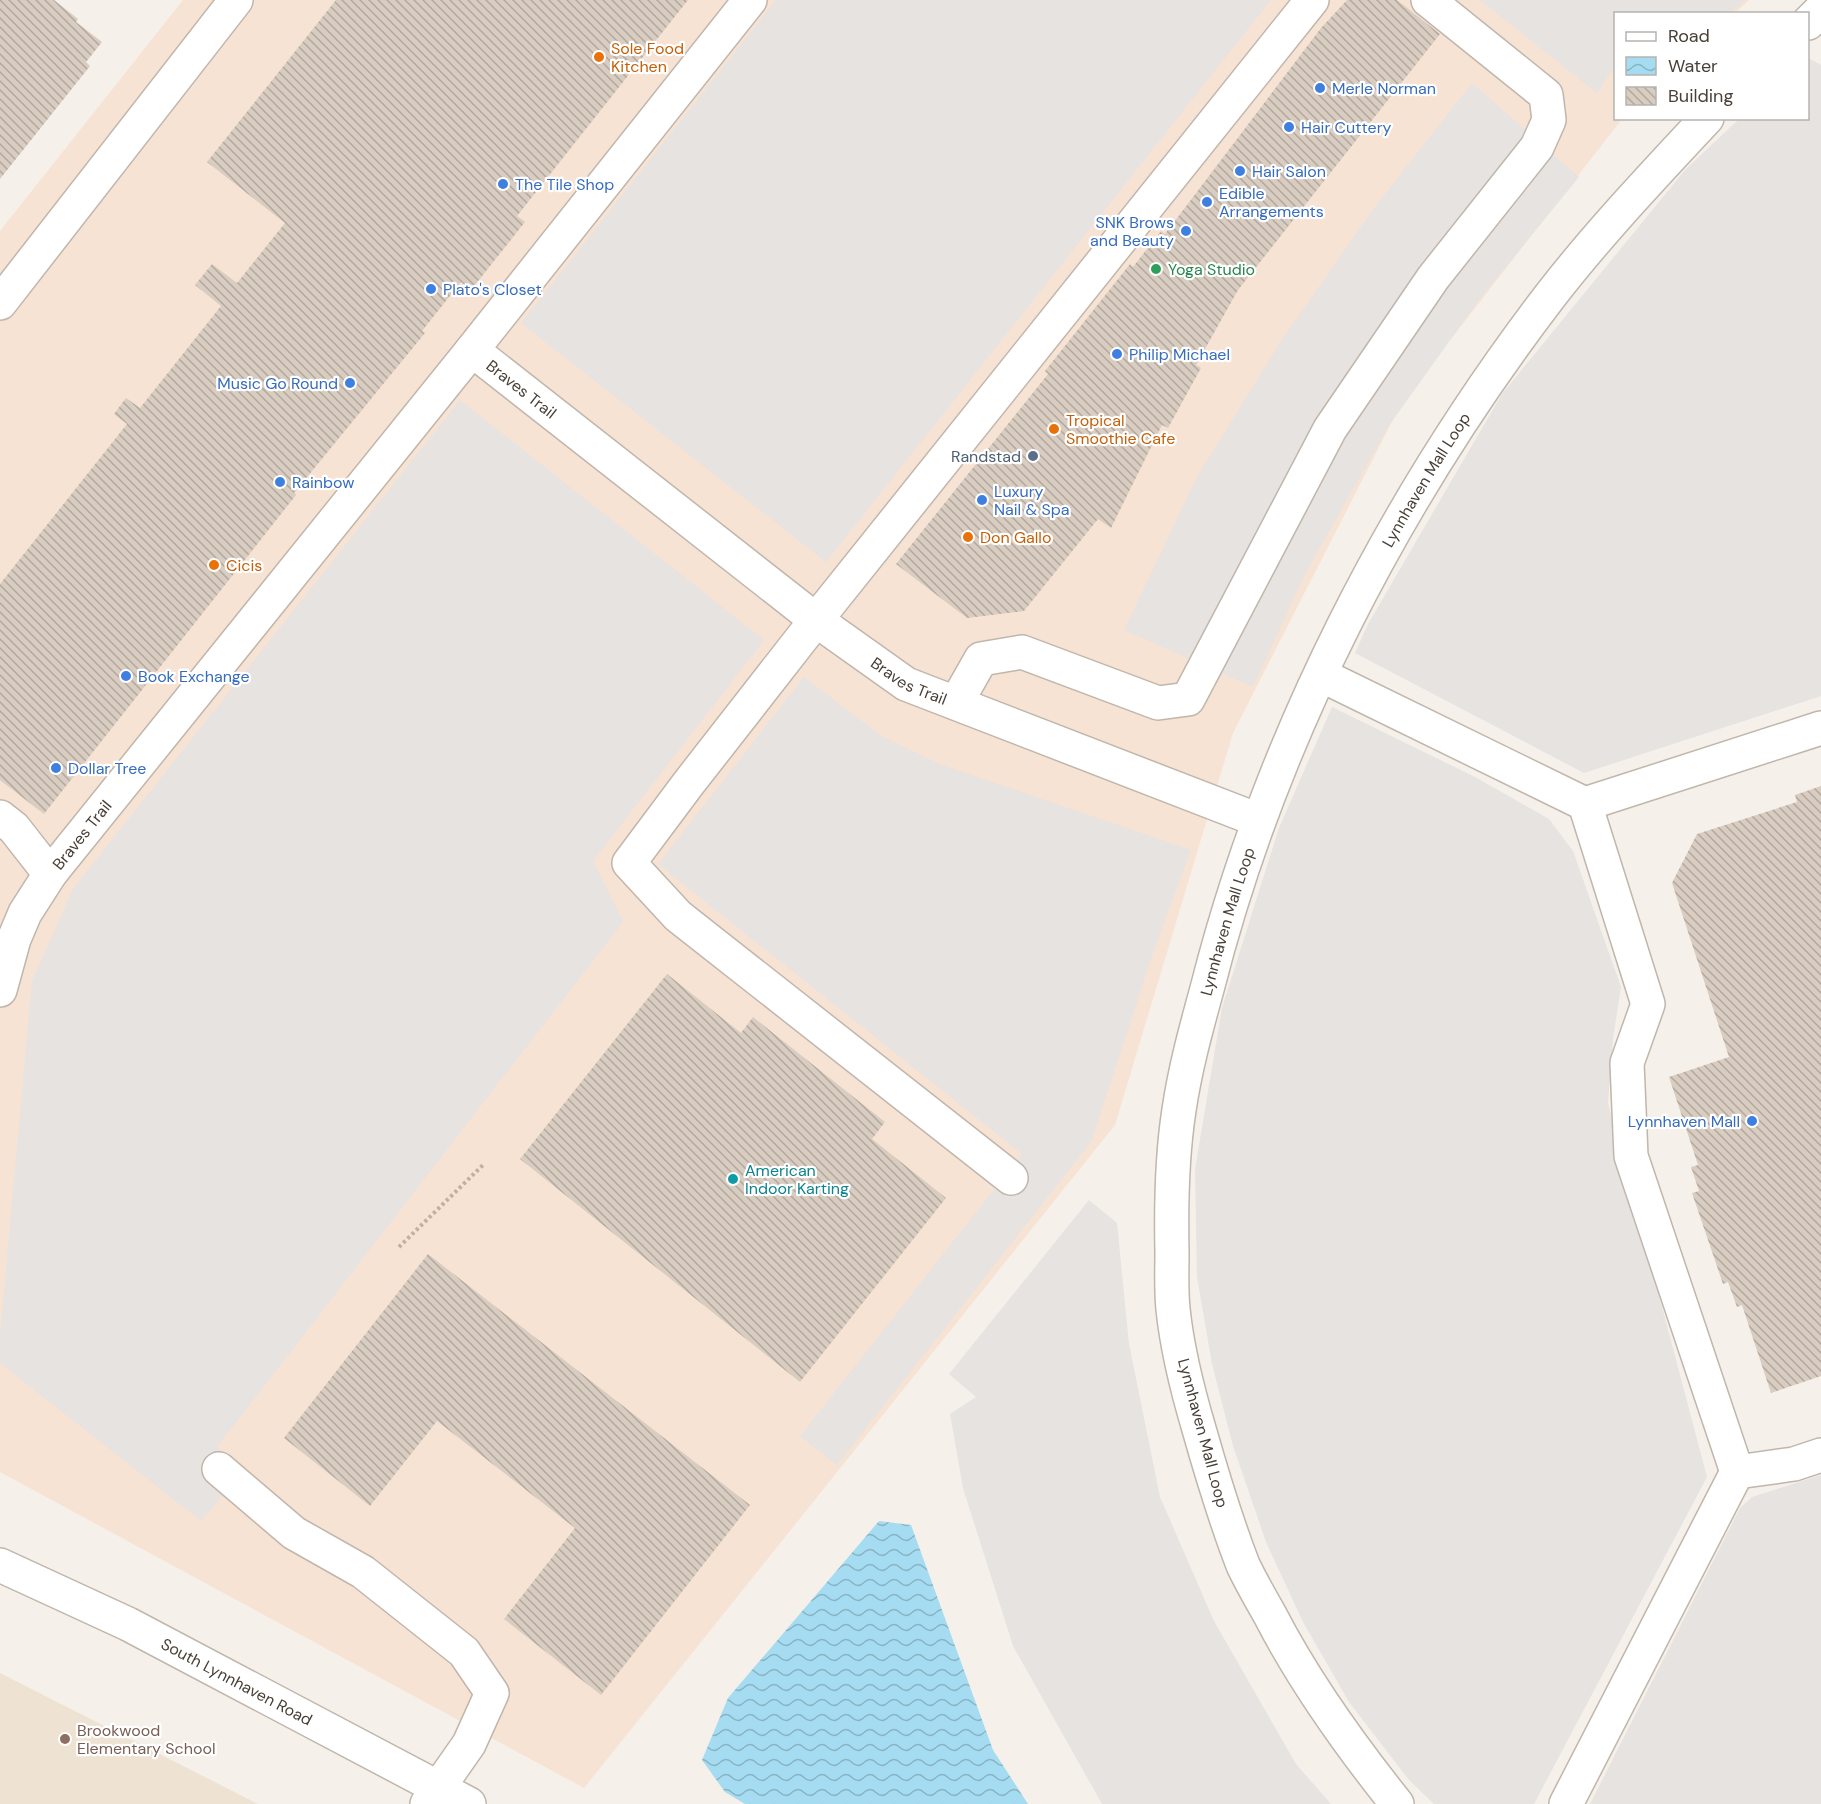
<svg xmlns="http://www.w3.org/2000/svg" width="1821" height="1804" font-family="'DM Sans',sans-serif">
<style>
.commercial{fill:#f6e3d4}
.education{fill:#eee3d3}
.parking{fill:#e6e3e1}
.water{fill:url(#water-waves)}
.building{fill:url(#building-back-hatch)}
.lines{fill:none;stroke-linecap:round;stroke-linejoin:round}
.minor-casing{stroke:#c0b6ab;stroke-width:36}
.path{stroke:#c2b09c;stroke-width:4;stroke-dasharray:3 3;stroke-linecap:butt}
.minor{stroke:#fff;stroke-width:33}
.food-dot{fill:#e8710a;stroke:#fff;stroke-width:2}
.shop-dot{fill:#3f7fe0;stroke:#fff;stroke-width:2}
.leisure-dot{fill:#2e9e5b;stroke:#fff;stroke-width:2}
.service-dot{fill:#5c6f8a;stroke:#fff;stroke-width:2}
.culture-dot{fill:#0f9aa8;stroke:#fff;stroke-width:2}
.education-dot{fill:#8d6e63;stroke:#fff;stroke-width:2}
.labels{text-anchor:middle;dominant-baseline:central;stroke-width:4.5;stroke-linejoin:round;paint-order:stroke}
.food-label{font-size:16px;fill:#c56008;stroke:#fff;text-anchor:start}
.shop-label{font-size:16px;fill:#366cbe;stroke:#fff;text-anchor:start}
.leisure-label{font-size:16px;fill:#27864d;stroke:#fff;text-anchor:start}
.street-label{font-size:16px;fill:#483f37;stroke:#fff}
.service-label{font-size:16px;fill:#4e5e75;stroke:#fff;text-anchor:end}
.culture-label{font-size:16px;fill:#0d838f;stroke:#fff;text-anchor:start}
.education-label{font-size:16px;fill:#785e54;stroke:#fff;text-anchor:start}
</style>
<defs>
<pattern id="water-waves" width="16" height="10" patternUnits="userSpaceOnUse" patternTransform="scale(1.5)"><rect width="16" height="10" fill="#a5dcf1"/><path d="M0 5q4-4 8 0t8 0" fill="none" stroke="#88b4c4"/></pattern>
<pattern id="building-back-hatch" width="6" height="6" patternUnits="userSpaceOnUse" patternTransform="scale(1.5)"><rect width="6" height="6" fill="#d9cdc1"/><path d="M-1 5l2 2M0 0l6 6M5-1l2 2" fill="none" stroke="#b2a89e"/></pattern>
</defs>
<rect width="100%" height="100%" fill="#f5f0e9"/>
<!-- commercial -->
<polygon class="commercial" points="183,0 1749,0 1735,13 1616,14 1616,118 1622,119 1402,402 1233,733 1115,1125 584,1788 0,1472 0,231"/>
<!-- education -->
<polygon class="education" points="0,1673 258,1804 0,1804"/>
<!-- parking -->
<g class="parking">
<polygon points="776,0 1271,0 826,562 521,323"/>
<polygon points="1480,0 1745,0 1730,13 1616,14 1615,66 1597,93"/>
<polygon points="1808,58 1821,65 1821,696 1584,773 1355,653 1368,624 1502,394 1685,170 1739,119 1808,118"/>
<polygon points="1472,83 1579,177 1478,301 1388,427 1305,574 1253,687 1124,630 1197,477 1281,341 1374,208"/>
<polygon points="460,400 764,640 593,861 623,922 217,1447 243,1470 201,1521 0,1363 0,1336 32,981 73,889"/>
<polygon points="804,677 880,735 937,763 1191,850 1155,947 1091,1142 837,1465 800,1436 1022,1154 658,864"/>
<polygon points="1332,707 1475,777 1549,819 1573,851 1621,987 1613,1039 1608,1103 1707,1477 1534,1804 1434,1804 1409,1780 1349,1702 1303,1622 1266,1542 1233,1446 1212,1364 1197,1277 1195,1169 1222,1008 1279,828"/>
<polygon points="1089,1200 1117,1223 1129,1344 1160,1497 1214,1621 1296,1764 1331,1804 1102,1804 1013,1646 963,1488 950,1414 976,1397 949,1374"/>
<polygon points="1821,1475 1821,1804 1590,1804 1740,1508 1752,1497"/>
</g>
<!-- water -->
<polygon class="water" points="879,1521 911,1525 993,1750 1028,1804 745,1804 725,1792 702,1760 728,1698"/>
<!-- building -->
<g class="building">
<polygon points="0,0 54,0 78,19 76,22 102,42 86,62 90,66 0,179"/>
<polygon points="336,0 688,0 517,216 525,222 471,290 461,282 422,331 425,333 294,493 296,495 44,814 0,780 0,584 127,424 114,414 126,398 140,408 221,306 195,285 212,264 237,283 285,223 207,162"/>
<polygon points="1347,0 1397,0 1440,34 1238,290 1196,365 1201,368 1168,428 1162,425 1111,528 1098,519 1024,611 967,618 896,564 1048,374 1045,371 1130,264 1133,267 1161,231 1165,234 1321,28"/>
<polygon points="1821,786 1821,1376 1771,1393 1742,1305 1737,1307 1728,1282 1723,1284 1692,1193 1699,1191 1691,1167 1698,1165 1669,1077 1729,1057 1672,883 1697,834 1797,802 1795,795"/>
<polygon points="667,974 741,1033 753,1017 885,1122 872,1139 946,1198 800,1382 520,1159"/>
<polygon points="428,1254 750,1505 601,1695 504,1619 575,1528 437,1421 370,1506 284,1438"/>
</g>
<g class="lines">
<defs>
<g id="minor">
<polyline points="1808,23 1821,10"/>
<polyline points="0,303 236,0"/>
<path id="s1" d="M472 350 816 620 906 684 1258 820"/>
<polyline points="1321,675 1585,804"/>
<polyline points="956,703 981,659 1022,652 1158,703 1188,699 1330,429 1433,278 1537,147 1549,120 1546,95 1428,0"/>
<polyline points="1821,728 1585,804 1648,1004 1627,1063 1631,1156 1737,1472 1794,1464 1821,1455"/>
<polyline points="0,817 14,828 50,874"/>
<path id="s2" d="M0 990 14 939 25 913 50 874 472 350 750 0"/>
<polyline points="1011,1178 678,916 629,863 688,784 816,620 1312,0"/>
<polyline points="219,1469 294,1533 363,1572 464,1652 492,1693 469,1744 427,1804"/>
<path id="s3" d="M0 1565 128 1624 469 1804"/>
<path id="s4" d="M1397 1804C1349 1744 1305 1683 1270 1615 1261 1599 1251 1582 1243 1565 1226 1521 1212 1475 1199 1429 1188 1392 1177 1348 1173 1309 1171 1290 1172 1271 1172 1252 1171 1206 1172 1155 1179 1110 1185 1069 1196 1029 1207 989 1270 740 1394 500 1550 296 1598 234 1653 176 1707 118"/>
<polyline points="1566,1804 1737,1472"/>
</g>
</defs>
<!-- minor casing -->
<use href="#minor" class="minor-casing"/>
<!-- path -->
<polyline class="path" points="399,1247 483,1165"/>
<!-- minor -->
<use href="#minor" class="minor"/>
</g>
<!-- markers -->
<g class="food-dot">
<circle cx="599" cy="57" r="6"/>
<circle cx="1054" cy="429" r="6"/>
<circle cx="968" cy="537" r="6"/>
<circle cx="214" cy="565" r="6"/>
</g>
<g class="shop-dot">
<circle cx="1320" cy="88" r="6"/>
<circle cx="1289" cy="127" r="6"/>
<circle cx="1240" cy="171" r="6"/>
<circle cx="503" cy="184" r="6"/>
<circle cx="1207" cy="202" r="6"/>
<circle cx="1186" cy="231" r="6"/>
<circle cx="431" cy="289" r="6"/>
<circle cx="1117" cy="354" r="6"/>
<circle cx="350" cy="383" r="6"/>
<circle cx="280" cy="482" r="6"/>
<circle cx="982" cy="500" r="6"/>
<circle cx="126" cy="676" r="6"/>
<circle cx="56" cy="768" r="6"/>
<circle cx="1752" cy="1121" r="6"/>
</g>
<circle class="leisure-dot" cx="1156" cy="269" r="6"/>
<circle class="service-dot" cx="1033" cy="456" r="6"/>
<circle class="culture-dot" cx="733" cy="1179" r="6"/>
<circle class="education-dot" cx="65" cy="1739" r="6"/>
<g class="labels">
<!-- food labels -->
<g class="food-label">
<text x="611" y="48">Sole Food<tspan x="611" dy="18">Kitchen</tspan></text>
<text x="1066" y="420">Tropical<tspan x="1066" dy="18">Smoothie Cafe</tspan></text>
<text x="980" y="537">Don Gallo</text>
<text x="226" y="565">Cicis</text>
</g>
<!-- shop labels -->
<g class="shop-label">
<text x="1332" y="88">Merle Norman</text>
<text x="1301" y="127">Hair Cuttery</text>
<text x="1252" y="171">Hair Salon</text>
<text x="515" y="184">The Tile Shop</text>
<text x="1219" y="193">Edible<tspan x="1219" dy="18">Arrangements</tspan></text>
<text x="1174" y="222" text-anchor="end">SNK Brows<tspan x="1174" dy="18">and Beauty</tspan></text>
<text x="443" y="289">Plato's Closet</text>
<text x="1129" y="354">Philip Michael</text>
<text x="338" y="383" text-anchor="end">Music Go Round</text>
<text x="292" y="482">Rainbow</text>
<text x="994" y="491">Luxury<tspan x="994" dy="18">Nail &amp; Spa</tspan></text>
<text x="138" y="676">Book Exchange</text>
<text x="68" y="768">Dollar Tree</text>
<text x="1740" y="1121" text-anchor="end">Lynnhaven Mall</text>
</g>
<!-- leisure labels -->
<g class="leisure-label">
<text x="1168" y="269">Yoga Studio</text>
</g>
<!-- street labels -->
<g class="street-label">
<text stroke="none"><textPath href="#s1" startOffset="63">Braves Trail</textPath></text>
<text stroke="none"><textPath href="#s4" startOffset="1431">Lynnhaven Mall Loop</textPath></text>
<text stroke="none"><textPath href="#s1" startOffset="549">Braves Trail</textPath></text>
<text stroke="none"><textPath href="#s2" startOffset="178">Braves Trail</textPath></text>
<text stroke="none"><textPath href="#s4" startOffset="945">Lynnhaven Mall Loop</textPath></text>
<text transform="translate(1203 1433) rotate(75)">Lynnhaven Mall Loop</text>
<text stroke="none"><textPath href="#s3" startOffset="264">South Lynnhaven Road</textPath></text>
</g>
<!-- service labels -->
<g class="service-label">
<text x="1021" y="456">Randstad</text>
</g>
<!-- culture labels -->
<g class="culture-label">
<text x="745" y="1170">American<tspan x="745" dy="18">Indoor Karting</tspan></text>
</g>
<!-- education labels -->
<g class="education-label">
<text x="77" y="1730">Brookwood<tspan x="77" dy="18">Elementary School</tspan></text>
</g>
</g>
<!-- legend -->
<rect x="1614" y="12" width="195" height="108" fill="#ffffff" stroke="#b6b2af" stroke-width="1.5"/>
<rect x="1626" y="32" width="30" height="9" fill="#ffffff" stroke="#b6b2af" stroke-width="1.5"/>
<text x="1668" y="42" font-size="18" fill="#483f37">Road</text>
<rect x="1626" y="57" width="30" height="18" fill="url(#water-waves)" stroke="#b6b2af" stroke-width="1.5"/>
<text x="1668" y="72" font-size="18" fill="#483f37">Water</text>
<rect x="1626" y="87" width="30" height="18" fill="url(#building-back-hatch)" stroke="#b6b2af" stroke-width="1.5"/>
<text x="1668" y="102" font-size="18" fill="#483f37">Building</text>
</svg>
